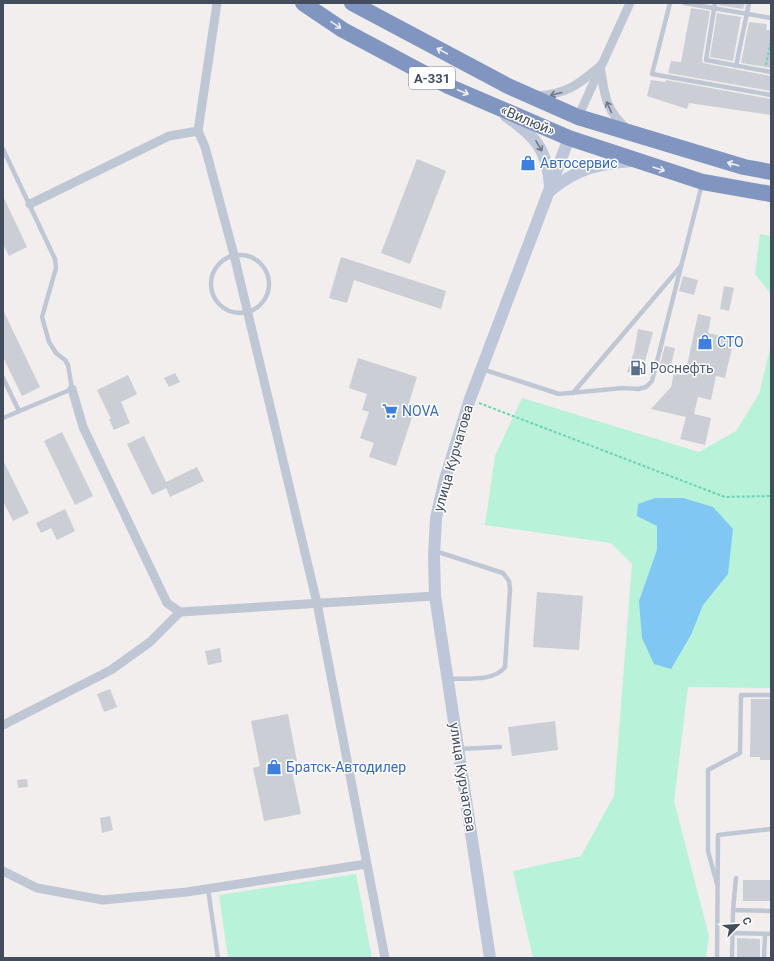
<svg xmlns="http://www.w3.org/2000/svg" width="774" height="961" font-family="Roboto,sans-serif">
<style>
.green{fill:#b7f2d9}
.water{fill:#81c7f3}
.building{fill:#ccced6}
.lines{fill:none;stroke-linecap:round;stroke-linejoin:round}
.path{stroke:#6dd3b3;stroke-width:2;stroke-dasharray:3 2;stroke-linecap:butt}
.lane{stroke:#c0c7d4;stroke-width:4.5}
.street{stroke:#c0c7d4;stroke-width:9}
.secondary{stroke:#bec6d9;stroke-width:12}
.highway{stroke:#8195c1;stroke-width:16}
.oneway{stroke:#eceff6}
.oneway2{stroke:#6f7887}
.oneway3{stroke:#6f7788}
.labels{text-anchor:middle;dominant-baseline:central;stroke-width:3;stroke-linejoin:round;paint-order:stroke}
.shield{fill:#fff;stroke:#7c828e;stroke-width:1}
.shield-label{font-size:13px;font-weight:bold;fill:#444d5d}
.street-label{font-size:14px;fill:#444d5d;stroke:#fff}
.shop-label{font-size:14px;fill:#366cbe;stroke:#fff;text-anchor:start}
.service-label{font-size:14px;fill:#4e5e75;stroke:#fff;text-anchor:start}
</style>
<rect width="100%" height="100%" fill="#f1eeed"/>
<!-- green -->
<g class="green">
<polygon points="760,234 771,236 771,294 755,274"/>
<polygon points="771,345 771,688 688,687 674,801 709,936 706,958 533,958 513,871 581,856 614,796 632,564 611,543 485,525 495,456 522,398 699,452 736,431 759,394"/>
<polygon points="356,874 372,958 228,958 219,895"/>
</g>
<!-- water -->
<polygon class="water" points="655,498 683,498 713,507 733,529 728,574 703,605 691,635 671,669 654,664 642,638 639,601 657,550 657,526 637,516 638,504"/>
<!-- building -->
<g class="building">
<polygon points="719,3 745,3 743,9 718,5"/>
<polygon points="691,8 710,11 702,59 703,63 771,76 771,91 668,73 671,61 681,62"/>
<polygon points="717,13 741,17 733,61 710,57"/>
<polygon points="749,22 767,24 766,30 771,30 771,68 741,63"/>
<polygon points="651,80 665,82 666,80 771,99 771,115 689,103 687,109 647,96"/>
<polygon points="417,159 446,171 410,264 381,253"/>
<polygon points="3,196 27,247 9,256 3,244"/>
<polygon points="341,257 446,291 441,309 354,280 347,303 329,298"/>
<polygon points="683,276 698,280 694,295 679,291"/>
<polygon points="724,286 734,288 729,311 720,309"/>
<polygon points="3,310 40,387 22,396 3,357"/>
<polygon points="698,314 711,317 708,333 734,339 725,378 716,376 711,400 698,397 694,414 711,418 705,445 680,439 686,417 651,409 671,387 674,373 685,375"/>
<polygon points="638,329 653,332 641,376 627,372 634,352"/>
<polygon points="665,346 675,348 671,366 660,364"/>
<polygon points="358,358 417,377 409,403 416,405 396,466 369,457 374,443 360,438 369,412 362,410 367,394 349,388"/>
<polygon points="175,373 180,382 169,387 164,378"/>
<polygon points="128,375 137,394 121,402 130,423 114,430 109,419 111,419 97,390"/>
<polygon points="62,432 93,496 75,505 44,441"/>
<polygon points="144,436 166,482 197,467 204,481 170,497 166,488 152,495 127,444"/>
<polygon points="3,460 29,513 13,521 3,501"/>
<polygon points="65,509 75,531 57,540 51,528 41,533 36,523"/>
<polygon points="537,592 583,596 579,650 533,647"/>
<polygon points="220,648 222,662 208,665 205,651"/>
<polygon points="110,689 117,707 104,712 97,694"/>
<polygon points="751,699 771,699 771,760 760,760 760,757 750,757"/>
<polygon points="288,714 297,761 290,762 301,814 264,821 253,768 260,766 251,721"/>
<polygon points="555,721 558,750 512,756 508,727"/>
<polygon points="27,779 28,787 18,788 17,780"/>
<polygon points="110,816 113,830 102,833 100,818"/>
<rect x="743" y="880" width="28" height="21"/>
<polygon points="737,938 760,939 760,958 737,958"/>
</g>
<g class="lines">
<!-- path -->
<g class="path">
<polyline points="766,65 771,41"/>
<polyline points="479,403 725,497 771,496"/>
</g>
<!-- lane -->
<g class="lane">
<polyline points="670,3 652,74 771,95"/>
<polyline points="684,3 771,18"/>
<polyline points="715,3 706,60 771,72"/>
<polyline points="736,66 749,3"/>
<polyline points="3,149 55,259 56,268 42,317 49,342 56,353 65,360 68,365 72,389 3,418"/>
<circle cx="240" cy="284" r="29"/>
<polyline points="482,369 559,394 623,388 638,389 646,387 652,381 702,184"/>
<polyline points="3,378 19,411"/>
<polyline points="573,393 681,266"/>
<path d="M435 551 503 573 509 581 510 589 505 667C494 682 466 678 448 679"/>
<polyline points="459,749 500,747"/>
<polyline points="717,884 708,851 708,770 740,753 741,695 771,695"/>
<polyline points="208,889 218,958"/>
<polyline points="733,910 736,878"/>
<polyline points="732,933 771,934"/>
<polyline points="717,958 718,835 771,829"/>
<polyline points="732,958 733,910 771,911"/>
<polyline points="764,958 765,934"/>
</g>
<!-- street -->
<g class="street">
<path d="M600 66C605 95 604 108 627 129"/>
<path d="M537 96C565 94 577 86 598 68"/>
<polyline points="578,117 630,3"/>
<polyline points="198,131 217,3"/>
<polyline points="30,204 169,136 198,131 205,147 234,255 317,603 385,958"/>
<polyline points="72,389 83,427 167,603 180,612"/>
<polyline points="3,725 111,670 150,642 180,612 435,596"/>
<polyline points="3,871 37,888 103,900 187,892 366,864"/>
</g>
<!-- secondary -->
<g class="secondary">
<path d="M506 116C536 137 547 149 550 186"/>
<path d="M551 190C578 168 598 164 632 161"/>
<polyline points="490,958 435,596 434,556 436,518 445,479 470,399 569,138"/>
</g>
<!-- highway -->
<g class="highway">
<polyline points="303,3 343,30 448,86 569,138 703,182 771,194"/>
<polyline points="352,3 508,86 578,117 744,167 771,172"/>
</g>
</g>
<!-- one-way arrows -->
<defs><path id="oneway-shaft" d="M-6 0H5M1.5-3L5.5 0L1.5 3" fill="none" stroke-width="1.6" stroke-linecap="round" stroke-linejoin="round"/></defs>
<g class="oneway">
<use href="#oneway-shaft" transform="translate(336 25) rotate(34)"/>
<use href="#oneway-shaft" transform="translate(442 51) rotate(-152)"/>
<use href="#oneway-shaft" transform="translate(463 92) rotate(23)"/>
<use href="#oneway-shaft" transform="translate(733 164) rotate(-164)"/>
<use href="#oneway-shaft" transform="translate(659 169) rotate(18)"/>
</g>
<g class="oneway2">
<use href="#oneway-shaft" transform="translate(556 94) rotate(166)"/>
<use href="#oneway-shaft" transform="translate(609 107) rotate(-114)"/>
</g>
<use class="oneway3" href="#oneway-shaft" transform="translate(539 146) rotate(60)"/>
<!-- icons -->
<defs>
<symbol id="shop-bare" viewBox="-9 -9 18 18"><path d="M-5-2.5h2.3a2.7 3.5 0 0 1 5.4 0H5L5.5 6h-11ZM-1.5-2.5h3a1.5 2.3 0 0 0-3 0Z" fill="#3f7fe0" stroke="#fff" stroke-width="2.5" paint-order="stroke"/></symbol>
<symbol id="fuel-bare" viewBox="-9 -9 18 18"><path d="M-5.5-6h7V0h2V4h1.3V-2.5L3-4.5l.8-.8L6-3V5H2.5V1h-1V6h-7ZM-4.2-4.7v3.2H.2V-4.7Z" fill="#5c6f8a" stroke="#fff" stroke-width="2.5" paint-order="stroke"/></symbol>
<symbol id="supermarket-bare" viewBox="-9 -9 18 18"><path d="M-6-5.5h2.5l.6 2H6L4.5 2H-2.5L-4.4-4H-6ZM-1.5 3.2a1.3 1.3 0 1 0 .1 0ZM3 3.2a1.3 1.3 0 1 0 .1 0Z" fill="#3f7fe0" stroke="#fff" stroke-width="2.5" paint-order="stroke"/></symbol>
</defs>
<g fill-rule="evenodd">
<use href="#shop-bare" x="517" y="152" width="22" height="22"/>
<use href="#shop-bare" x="694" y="331" width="22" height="22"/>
<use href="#fuel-bare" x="627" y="357" width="22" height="22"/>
<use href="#supermarket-bare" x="379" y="400" width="22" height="22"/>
<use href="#shop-bare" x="263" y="756" width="22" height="22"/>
</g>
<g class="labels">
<!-- shield labels -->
<rect class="shield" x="409" y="67" width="46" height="22" rx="3"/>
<g class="shield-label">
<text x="432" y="78">А-331</text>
</g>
<!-- street labels -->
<g class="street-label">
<text transform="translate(528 120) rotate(23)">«Вилюй»</text>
<text transform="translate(453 458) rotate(-74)">улица Курчатова</text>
<text transform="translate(463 777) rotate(81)">улица Курчатова</text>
</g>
<!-- shop labels -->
<g class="shop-label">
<text x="540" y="163">Автосервис</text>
<text x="717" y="342">СТО</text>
<text x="402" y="411">NOVA</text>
<text x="286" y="767">Братск-Автодилер</text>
</g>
<!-- service labels -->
<g class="service-label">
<text x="650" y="368">Роснефть</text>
</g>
</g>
<!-- border -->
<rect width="774" height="961" fill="none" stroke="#444d5d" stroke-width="8"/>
<!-- north arrow -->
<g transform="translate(738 925) rotate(65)" stroke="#ffffff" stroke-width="3" paint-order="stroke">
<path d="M0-3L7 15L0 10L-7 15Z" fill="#444d5d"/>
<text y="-6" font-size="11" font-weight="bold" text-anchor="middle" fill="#444d5d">С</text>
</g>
</svg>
